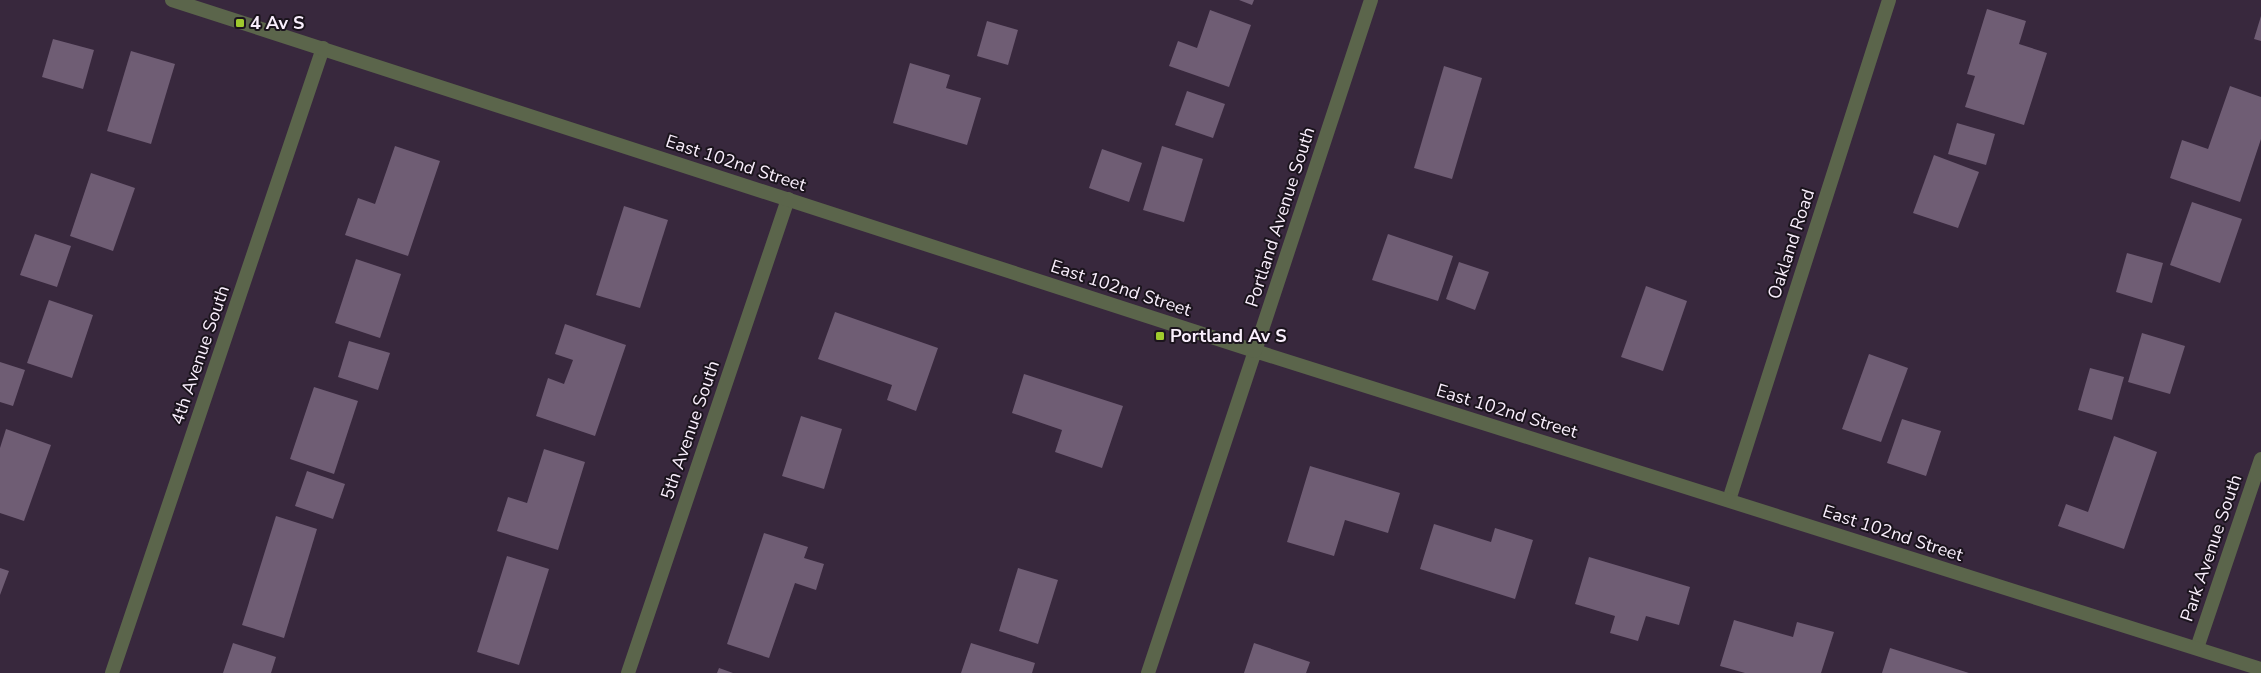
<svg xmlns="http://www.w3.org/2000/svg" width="2261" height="673" font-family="'Nunito Sans',sans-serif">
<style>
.building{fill:#6f5d74}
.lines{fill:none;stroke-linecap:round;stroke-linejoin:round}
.minor{stroke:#5b654b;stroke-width:14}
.tertiary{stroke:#5b654b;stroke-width:14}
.poi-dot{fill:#9fca2d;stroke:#1b141d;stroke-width:2}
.labels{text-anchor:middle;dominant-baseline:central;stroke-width:4;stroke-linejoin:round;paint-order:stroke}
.poi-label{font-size:18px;font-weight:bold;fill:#faeffd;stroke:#1b141d;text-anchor:start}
.street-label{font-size:18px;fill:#faeffd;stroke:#1b141d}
</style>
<rect width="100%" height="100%" fill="#38283d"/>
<!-- building -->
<g class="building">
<polygon points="1239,0 1254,0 1252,5"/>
<polygon points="1987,9 2026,21 2019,44 2047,53 2024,125 1965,107 1975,76 1967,74"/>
<polygon points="1210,10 1251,25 1229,87 1169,66 1178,41 1197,48"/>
<polygon points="2261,16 2261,41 2254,39"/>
<polygon points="987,21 1018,30 1008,65 977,56"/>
<polygon points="53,39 94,50 83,89 42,77"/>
<polygon points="131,51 175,64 151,144 107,131"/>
<polygon points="910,63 950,75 946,88 981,98 967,145 893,123"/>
<polygon points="1444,66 1482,78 1452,179 1414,168"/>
<polygon points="2230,86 2261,97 2261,139 2240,202 2170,178 2182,140 2208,149"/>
<polygon points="1187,91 1225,104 1213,138 1175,125"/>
<polygon points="1957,123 1995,134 1986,165 1948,154"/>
<polygon points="395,146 440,161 408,256 345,235 358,198 375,204"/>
<polygon points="1162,146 1203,159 1184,222 1143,210"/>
<polygon points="1102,149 1142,163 1129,202 1089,188"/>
<polygon points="1934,155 1979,172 1958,228 1913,213"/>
<polygon points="91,173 135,188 113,251 70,236"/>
<polygon points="2192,202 2242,219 2220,283 2170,265"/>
<polygon points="624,206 668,220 640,308 596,295"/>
<polygon points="35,234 71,246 57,287 20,275"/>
<polygon points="1388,234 1453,256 1438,301 1372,280"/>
<polygon points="2127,253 2163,263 2152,303 2116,292"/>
<polygon points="356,259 401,274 380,338 335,323"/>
<polygon points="1459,262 1489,272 1475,310 1446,299"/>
<polygon points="1646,286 1687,301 1663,371 1621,357"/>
<polygon points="49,300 93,315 72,378 27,363"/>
<polygon points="835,312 938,348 916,411 887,400 892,385 818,359"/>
<polygon points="565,324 626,345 595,436 536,416 548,378 564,384 573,360 555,354"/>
<polygon points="2142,333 2185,346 2170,394 2128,382"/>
<polygon points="349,341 390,353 378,390 338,377"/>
<polygon points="1869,354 1908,368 1881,442 1842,429"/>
<polygon points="0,362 25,370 13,406 0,402"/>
<polygon points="2090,368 2124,377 2112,420 2078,410"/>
<polygon points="1024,374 1123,406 1102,468 1055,452 1062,430 1012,413"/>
<polygon points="314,387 358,401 334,474 290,459"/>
<polygon points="801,416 842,429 824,489 782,476"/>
<polygon points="1902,419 1941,431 1926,476 1887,463"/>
<polygon points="6,429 51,445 24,521 0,513 0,448"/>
<polygon points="2114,436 2157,452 2124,549 2058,526 2066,504 2088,512"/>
<polygon points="544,449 585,462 558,550 497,531 508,497 527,503"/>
<polygon points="1310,466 1400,493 1388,533 1345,520 1334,556 1287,542"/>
<polygon points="307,471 345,484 333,519 295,506"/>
<polygon points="276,516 317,529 284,638 242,625"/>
<polygon points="1434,524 1491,542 1495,528 1533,540 1515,599 1420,569"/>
<polygon points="764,533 808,547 804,558 824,564 816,590 795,583 769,658 727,644"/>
<polygon points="507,556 549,569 519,665 477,652"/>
<polygon points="1589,557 1690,587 1679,625 1646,616 1638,641 1610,633 1615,616 1575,604"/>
<polygon points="0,568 9,571 0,595"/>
<polygon points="1018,568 1058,580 1038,644 999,631"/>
<polygon points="1734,620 1793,637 1797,622 1834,632 1821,673 1745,673 1720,666"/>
<polygon points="233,643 276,657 271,673 223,673"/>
<polygon points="971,643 1035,663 1032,673 961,673"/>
<polygon points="1254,643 1310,662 1306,673 1244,673"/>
<polygon points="1890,648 1969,673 1882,673"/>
<polygon points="719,668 733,673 717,673"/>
</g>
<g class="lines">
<!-- minor -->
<g class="minor">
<polyline points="1729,500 1889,0"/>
<polyline points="2197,648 2261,459"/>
<polyline points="112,673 323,48"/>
<polyline points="628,673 788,199"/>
<polyline points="1148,673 1255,351 2261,669"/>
</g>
<!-- tertiary -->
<polyline class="tertiary" points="172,0 1255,351 1371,0"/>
</g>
<!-- markers -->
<g class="poi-dot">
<rect x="235" y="18" width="10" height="10" rx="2.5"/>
<rect x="1155" y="331" width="10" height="10" rx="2.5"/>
</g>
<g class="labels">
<!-- poi labels -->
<g class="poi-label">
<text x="250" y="23">4 Av S</text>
<text x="1170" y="336">Portland Av S</text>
</g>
<!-- street labels -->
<g class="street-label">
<text transform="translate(736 163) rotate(18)">East 102nd Street</text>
<text transform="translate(1280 217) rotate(-72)">Portland Avenue South</text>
<text transform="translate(1791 244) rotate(-72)">Oakland Road</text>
<text transform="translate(1121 288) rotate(18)">East 102nd Street</text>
<text transform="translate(200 355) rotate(-71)">4th Avenue South</text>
<text transform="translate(1507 411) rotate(17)">East 102nd Street</text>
<text transform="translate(690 430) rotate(-71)">5th Avenue South</text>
<text transform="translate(1893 533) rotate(18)">East 102nd Street</text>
<text transform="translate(2211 548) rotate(-71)">Park Avenue South</text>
</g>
</g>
</svg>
